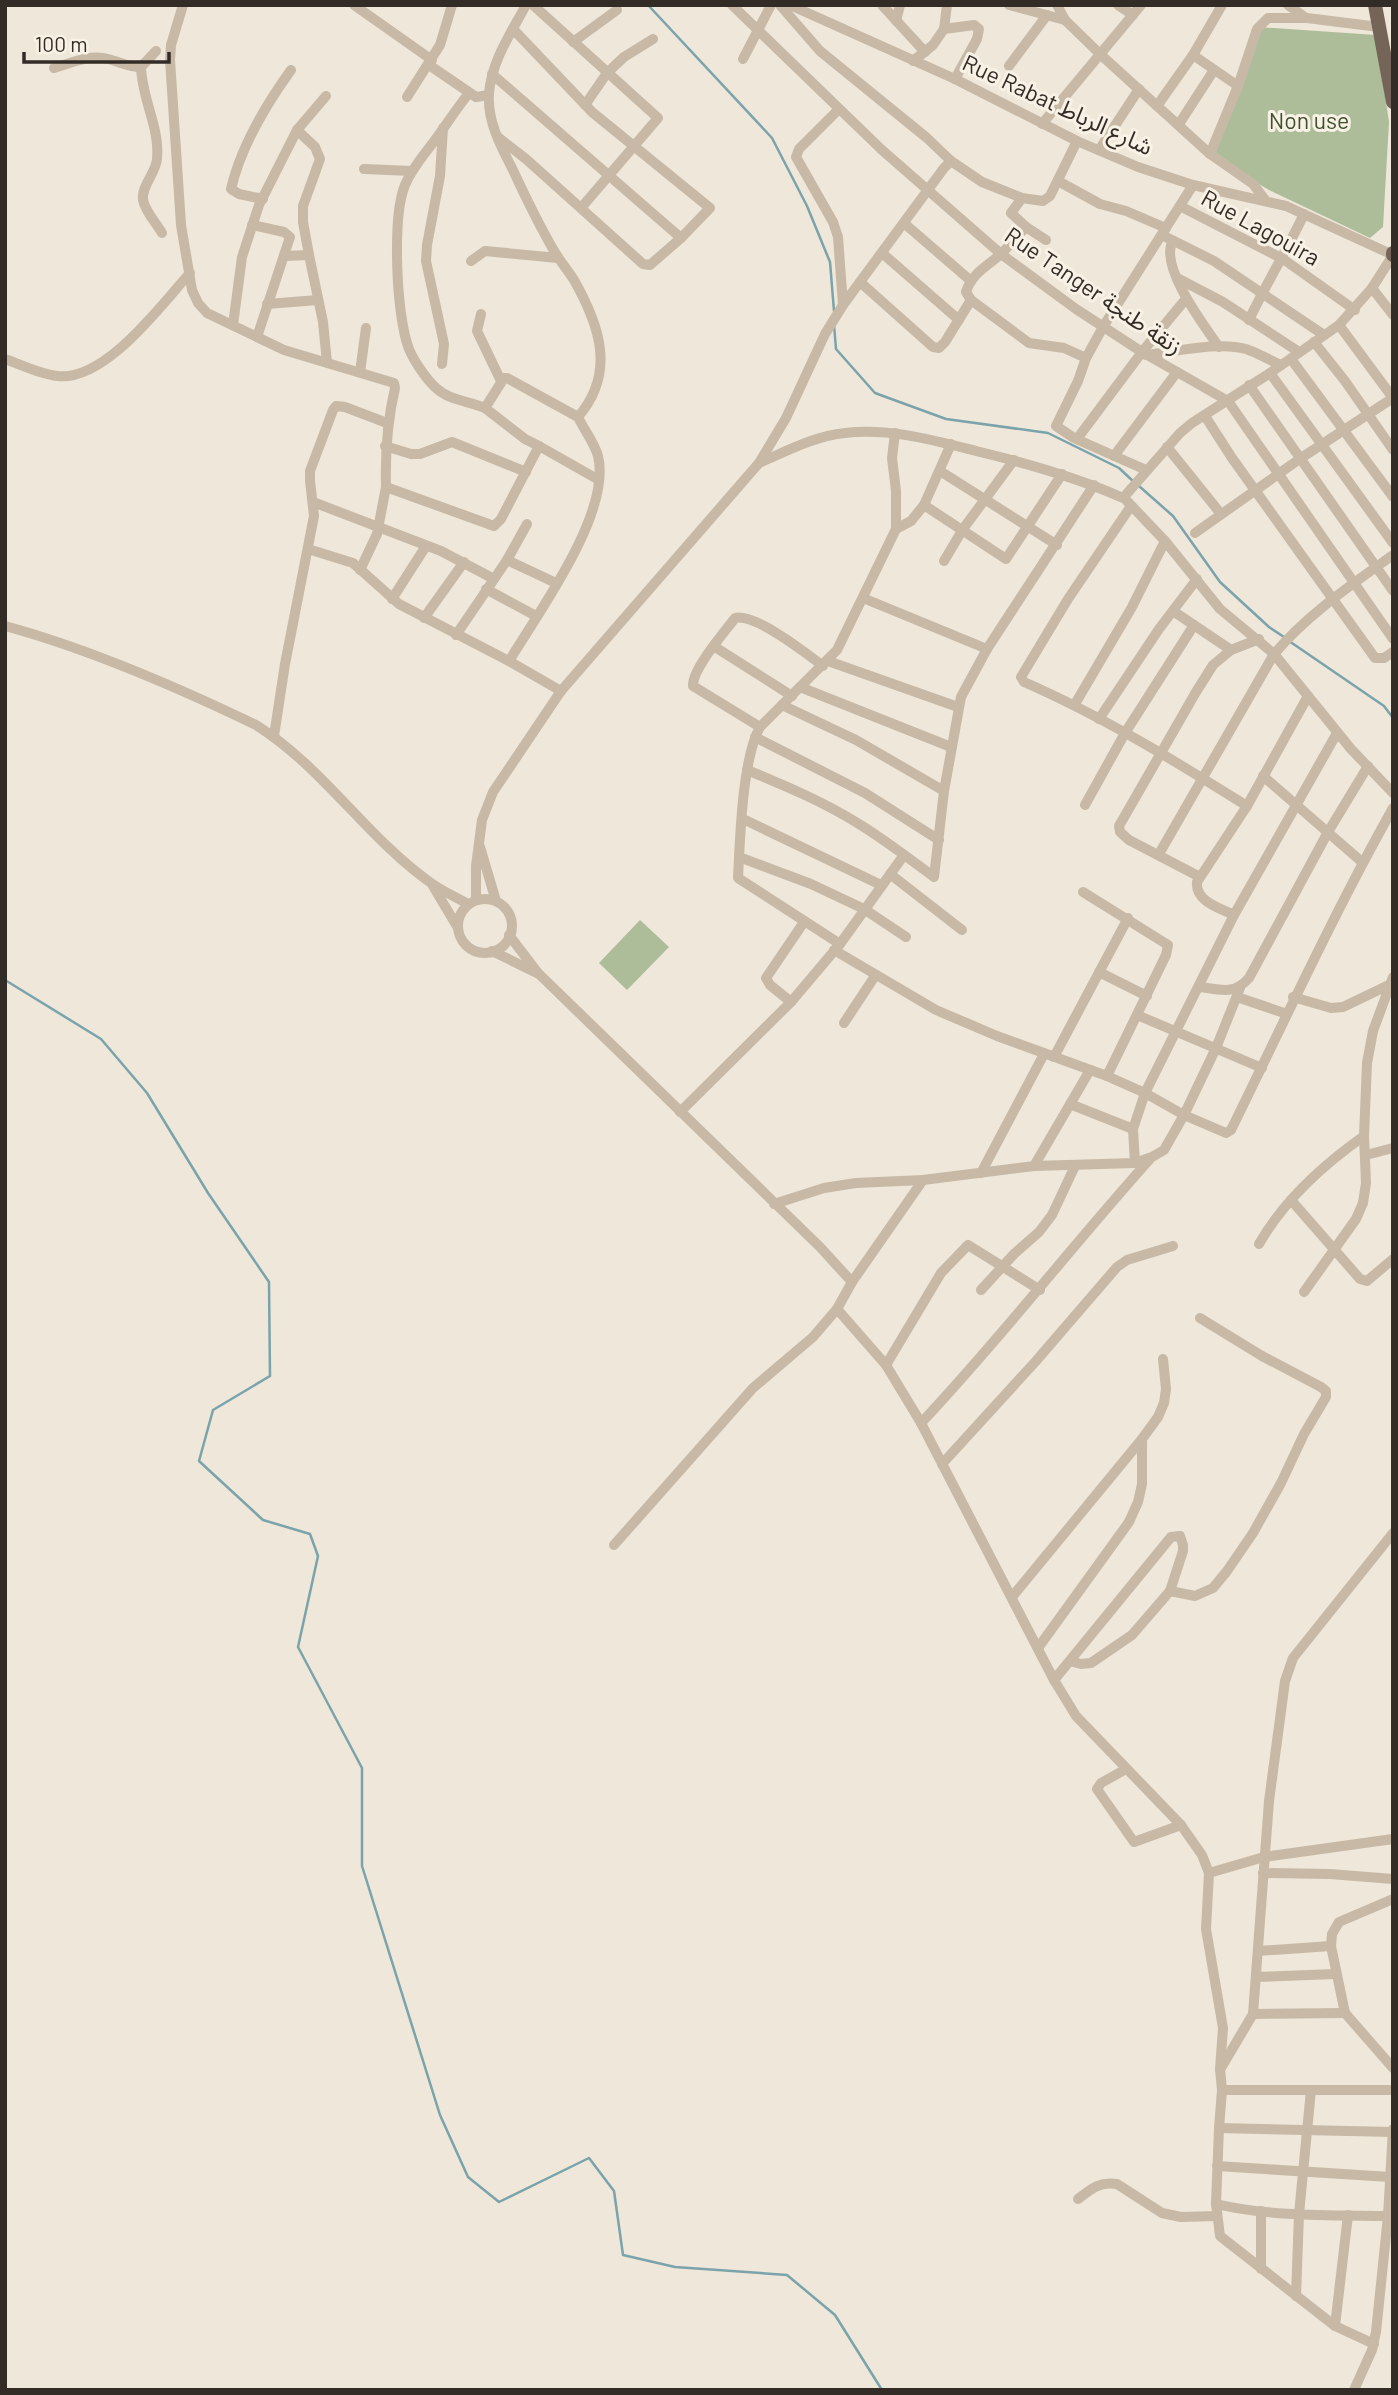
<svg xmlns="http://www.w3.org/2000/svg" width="1398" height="2395" font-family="Barlow,'Noto Sans Arabic',sans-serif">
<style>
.green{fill:#adbd9a}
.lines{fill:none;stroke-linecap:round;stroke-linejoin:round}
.stream{stroke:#7aa3ab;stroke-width:2.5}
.minor{stroke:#c7b9a6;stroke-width:10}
.major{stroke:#746558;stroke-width:14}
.labels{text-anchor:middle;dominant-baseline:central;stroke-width:6;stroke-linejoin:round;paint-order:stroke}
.street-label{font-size:23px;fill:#332c26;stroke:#f8f1e5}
.park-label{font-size:23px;fill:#3e502c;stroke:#f8f1e5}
</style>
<rect width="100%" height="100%" fill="#efe7d9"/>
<!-- green -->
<g class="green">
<polygon points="1259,27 1376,35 1389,122 1383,227 1370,238 1269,190 1211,156"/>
<polygon points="640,920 669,947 627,990 599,963"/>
</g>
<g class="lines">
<!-- stream -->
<g class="stream">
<polyline points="648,5 772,138 807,206 830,262 834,311"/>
<polyline points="834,325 836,349 875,393 946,419 1048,433 1119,468 1134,482"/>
<polyline points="1139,486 1173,516 1220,582 1269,627 1284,637"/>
<polyline points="1289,641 1384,706 1393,718"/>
<polyline points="5,980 101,1039 147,1093 208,1193 269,1282 270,1376 213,1410 199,1461 263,1520 310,1534 318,1556 298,1647 362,1768 362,1866 440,2115 468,2177 499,2202 589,2158 614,2191 623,2255 675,2267 787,2275 835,2315 882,2390"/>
</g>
<!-- minor -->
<g class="minor">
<path d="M183 5 171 45 170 60 181 225 192 290 198 303 207 313 284 350 394 383 395 388C387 422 385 452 386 487L494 526 501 519 539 446 599 480"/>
<polyline points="354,5 432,60"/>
<polyline points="533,5 658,118 581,208"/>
<polyline points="732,5 882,150 1001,254 1076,309 1142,352 1228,401 1393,639"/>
<polyline points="780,5 820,51 927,138 951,161"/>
<polyline points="882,5 925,52"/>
<polyline points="1009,5 1065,20"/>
<polyline points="1057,5 1065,20 1101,55 1210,154 1253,184 1266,201"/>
<polyline points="1118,5 1133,15"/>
<polyline points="1288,5 1306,18"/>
<polyline points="896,21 900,5"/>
<polyline points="513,29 592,112 710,208 681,238"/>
<polyline points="944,29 974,25 979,29 977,39 955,79"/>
<polyline points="573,42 617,10"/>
<polyline points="1193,55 1238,86"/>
<polyline points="743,59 771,5"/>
<polyline points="913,61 933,45 944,29 947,5"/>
<polyline points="429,65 476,97 489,95"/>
<polyline points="1009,66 1047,15"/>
<path d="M141 67C142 100 160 127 157 159 156 173 141 186 143 200 145 211 156 223 162 233"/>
<path d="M54 68C70 63 91 54 108 59 120 62 129 67 141 67L156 51"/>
<polyline points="492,74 681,238 650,265 643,264 526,159 499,138"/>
<path d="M469 93C457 108 446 125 435 140 424 155 412 168 405 185 392 217 396 316 409 349 414 361 426 379 436 388 450 401 469 401 485 408"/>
<polyline points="407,97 440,45 452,5"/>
<polyline points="585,105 607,73 624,57 653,39"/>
<polyline points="1157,106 1193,55 1222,5"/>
<polyline points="839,109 799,149 796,157 833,222 838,237 843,305"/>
<polyline points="1042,124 1141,5"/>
<polyline points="1179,124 1214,70"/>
<polyline points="297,130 315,147 320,159 303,206 303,222 309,255"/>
<path d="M1077 141 1050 196 1043 201 1022 198 1011 213 1026 227C1018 235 1011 244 1003 252 990 265 972 272 966 292L971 300 1029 343 1064 348 1086 358"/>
<polyline points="1099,150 1139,89"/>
<polyline points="1210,154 1238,86 1257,29 1268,18 1307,18 1379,27"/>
<polyline points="364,169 412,171"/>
<polyline points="1058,181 1100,204 1126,211 1166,228"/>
<path d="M263 199 239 194 231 189C241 146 265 106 291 70"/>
<polyline points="1180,206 1283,259 1355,310"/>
<polyline points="905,224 971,281"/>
<polyline points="252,225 284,232 290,237 257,337"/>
<polyline points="1026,227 1046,240"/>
<polyline points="1162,235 1214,261 1324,335"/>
<path d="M1173 241C1158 265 1205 327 1219 347"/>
<polyline points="882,253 959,320"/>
<polyline points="284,256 309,255 323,322 327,363"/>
<polyline points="471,261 485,251 558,258"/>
<polyline points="1179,279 1223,302 1299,352"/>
<polyline points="860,282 933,347 939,348 945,342 971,300"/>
<polyline points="1372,288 1393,315"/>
<polyline points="267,304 318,300"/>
<polyline points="481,314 477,331 501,381"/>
<path d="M1249 320C1266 284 1287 250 1304 214"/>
<polyline points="233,325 242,257 259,205 297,130 326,96"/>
<polyline points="1339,325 1393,398"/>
<polyline points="1314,342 1345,381 1393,450"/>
<path d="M1146 355C1175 352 1218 341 1246 349 1258 353 1269 360 1281 365"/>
<path d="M5 359C22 365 39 374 57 376 105 382 161 305 190 273"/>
<polyline points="1291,359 1393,497"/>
<polyline points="442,364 444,344 426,261 427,245 440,176 443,128"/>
<polyline points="360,372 366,328"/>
<polyline points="1270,373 1393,543"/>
<polyline points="1249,385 1393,591"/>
<polyline points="1205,416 1232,458 1375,658 1384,658 1393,652"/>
<polyline points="1077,439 1142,352 1185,300"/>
<polyline points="385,446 411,454 420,454 452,442 526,472"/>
<polyline points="539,446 525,439 485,408 504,378 507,378 578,417"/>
<polyline points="1167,447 1221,514"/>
<polyline points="1114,456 1177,372"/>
<path d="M759 463C787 451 815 436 845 433 890 428 933 440 976 451 1026 463 1076 477 1123 498L1180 433 1192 423 1270 373 1339 325 1372 288 1393 255 1286 206 1193 185 1138 167 1077 141 955 79 790 5"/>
<polyline points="1146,470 1074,438 1056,426 1078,381 1086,358 1103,327 1193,185"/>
<polyline points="940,471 1057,545"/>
<polyline points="1127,501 1165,541 1220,609 1274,654 1351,749 1393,793"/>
<polyline points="313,502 441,551 494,579"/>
<polyline points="924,505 1006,559 1062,474"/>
<path d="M1131 506 1068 599 1021 677 1024 682C1102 716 1175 761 1247 806"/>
<polyline points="896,529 911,521 924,505 951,444"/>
<polyline points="1195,533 1301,458 1393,398"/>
<path d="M308 549 353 563 399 604 509 661C538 613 612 513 598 456 594 442 584 430 578 417 616 373 600 326 574 280 567 269 559 260 553 249 538 223 525 196 512 168 500 145 487 120 489 93 492 60 511 33 526 5"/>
<polyline points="507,560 527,524"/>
<polyline points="944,561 963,529 1014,460"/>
<polyline points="360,570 377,534 386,487"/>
<polyline points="486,589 536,616"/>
<polyline points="863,598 987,649"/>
<polyline points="392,599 426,546"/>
<polyline points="1173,611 1231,650"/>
<polyline points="424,618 464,562"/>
<path d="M5 626C90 649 177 687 256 725 323 767 367 838 431 883 442 891 456 897 468 904"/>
<polyline points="456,635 507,560 556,583"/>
<polyline points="715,647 792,696"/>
<polyline points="509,661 561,691"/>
<polyline points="828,661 958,707"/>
<polyline points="800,687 951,747"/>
<polyline points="1075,704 1132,607 1165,541"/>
<polyline points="782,705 856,740 944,791"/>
<polyline points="1099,719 1159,629 1197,579"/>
<path d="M760 727 693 686C692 669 724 633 735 618 755 613 806 653 823 666"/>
<polyline points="274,736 285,664 314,516 310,481 310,471 333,410 336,406 345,407 387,423"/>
<polyline points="755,737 865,793 939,840"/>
<path d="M747 770C786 786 824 802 859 824 885 840 910 859 934 877L944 791 961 697 987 649 1094 485"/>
<polyline points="1263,776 1362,862"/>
<polyline points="1085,805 1125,733 1194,625"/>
<polyline points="743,819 881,885"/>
<polyline points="480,847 496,901"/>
<path d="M1159 854 1274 654C1308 614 1351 585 1393 555"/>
<polyline points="739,857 811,884 864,909 906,937"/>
<polyline points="890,874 962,930"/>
<polyline points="1200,877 1129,840 1120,832 1119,826 1196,692 1213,665 1231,650 1259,639"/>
<polyline points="433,886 458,928"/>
<polyline points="1083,892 1168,945 1166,955 1107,1076"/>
<circle cx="485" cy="926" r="27"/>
<polyline points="476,900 476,866 482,820 493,792 561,691 759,463 786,418 825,334 843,305 944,168 951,161 982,182 1022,198"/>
<path d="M1234 915C1219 908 1195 901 1197 882L1247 806 1308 696"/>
<polyline points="509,935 538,973 820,1247 852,1282"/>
<path d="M840 944 738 878C740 840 742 759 760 727L837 650 896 529V491L892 458 895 433"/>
<path d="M834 950 936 1010 997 1036 1107 1076 1145 1093 1184 1115 1226 1133 1231 1130C1284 1022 1334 913 1393 808"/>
<polyline points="492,951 537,973"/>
<polyline points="1099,972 1147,996"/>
<path d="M1199 987C1220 989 1233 996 1249 978L1328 832 1368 766"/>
<polyline points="1237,997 1287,1014"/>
<polyline points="1293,997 1331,1008 1343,1007 1391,984"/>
<polyline points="791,1002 770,985 766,978 804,922"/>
<polyline points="1137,1015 1262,1068"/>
<polyline points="844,1023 875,976"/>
<polyline points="1054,1057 1128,918"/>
<polyline points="1070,1104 1133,1129"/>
<polyline points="680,1112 791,1002 840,944 904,855"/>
<polyline points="1366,1155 1393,1148"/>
<polyline points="1135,1163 1133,1129 1145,1093 1234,915 1337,733"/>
<polyline points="1034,1166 1090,1070"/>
<polyline points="981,1173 1044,1054"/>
<polyline points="1291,1200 1360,1279 1367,1281 1393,1259"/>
<polyline points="774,1204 824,1188 856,1183 923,1180 1034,1166 1135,1163 1152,1157 1164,1150 1184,1115 1216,1048 1240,988"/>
<path d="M1259 1244C1284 1200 1323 1165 1364 1136"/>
<polyline points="981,1290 1014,1254 1039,1232 1052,1215 1075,1166"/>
<polyline points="1304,1292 1356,1219 1363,1203 1366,1183 1364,1136 1367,1063 1373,1031 1393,977"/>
<polyline points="837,1309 886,1365 921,1423 1054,1680 1076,1716 1181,1825 1202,1855 1209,1873 1206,1929 1223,2028 1220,2069 1222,2090 1219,2128 1216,2204 1220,2236 1335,2326 1374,2344"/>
<polyline points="886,1365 941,1273 968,1245 1040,1290"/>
<path d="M921 1423C1001 1338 1072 1246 1150 1159"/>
<polyline points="942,1464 1036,1361 1117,1267 1127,1260 1173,1246"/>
<polyline points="614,1545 753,1388 813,1337 837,1309 852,1282 923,1180"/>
<polyline points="1170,1591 1195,1596 1213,1588 1227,1571 1253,1533 1281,1483 1304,1434 1326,1397 1326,1391 1321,1387 1262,1356 1200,1318"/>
<polyline points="1012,1597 1142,1439"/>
<polyline points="1038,1648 1129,1522 1138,1502 1142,1484 1142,1439 1158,1417 1164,1403 1166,1389 1163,1359"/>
<polyline points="1054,1680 1171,1537 1180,1536 1183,1545 1183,1551 1170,1591 1132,1635 1091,1663 1081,1664 1070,1661"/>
<polyline points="1126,1769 1101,1783 1097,1789 1134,1842 1181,1825"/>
<polyline points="1209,1873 1264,1857 1393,1839"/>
<polyline points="1263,1873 1330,1874 1393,1879"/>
<polyline points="1393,1899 1339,1922 1332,1934 1331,1946 1345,2013 1393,2068"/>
<polyline points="1258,1951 1331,1946"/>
<polyline points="1256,1977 1335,1974"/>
<polyline points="1253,2014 1345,2013"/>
<polyline points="1221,2068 1253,2014 1269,1801 1285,1681 1293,1658 1393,1533"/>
<polyline points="1222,2090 1393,2090"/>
<polyline points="1219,2128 1393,2132"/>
<polyline points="1217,2166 1390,2177"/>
<path d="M1078 2199C1091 2189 1100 2181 1117 2184L1162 2213 1181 2217 1217 2216"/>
<path d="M1216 2204C1272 2217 1331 2215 1388 2216"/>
<polyline points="1261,2269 1261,2211"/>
<polyline points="1296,2296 1299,2214 1311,2090"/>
<polyline points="1335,2326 1348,2215"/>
<polyline points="1354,2390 1372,2350 1376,2332 1388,2216 1393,2129"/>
</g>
<!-- major -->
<g class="major">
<polyline points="1375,5 1393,102"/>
<polyline points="1393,253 1393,255"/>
</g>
</g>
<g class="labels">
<!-- street labels -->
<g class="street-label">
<text transform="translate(1058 104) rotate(25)">Rue Rabat شارع الرباط</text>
<text transform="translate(1261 227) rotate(29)">Rue Lagouira</text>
<text transform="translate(1094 290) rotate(34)">Rue Tanger زنقة طنجة</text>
</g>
<!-- park labels -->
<g class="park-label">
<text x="1309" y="120">Non use</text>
</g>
</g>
<!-- border -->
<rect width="1398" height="2395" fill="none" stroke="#332c26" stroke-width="14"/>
<!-- scale -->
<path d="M24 52v10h145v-10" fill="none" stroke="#332c26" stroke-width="3.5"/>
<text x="35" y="52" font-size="21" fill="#332c26" stroke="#f8f1e5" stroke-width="5" paint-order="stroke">100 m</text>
</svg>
